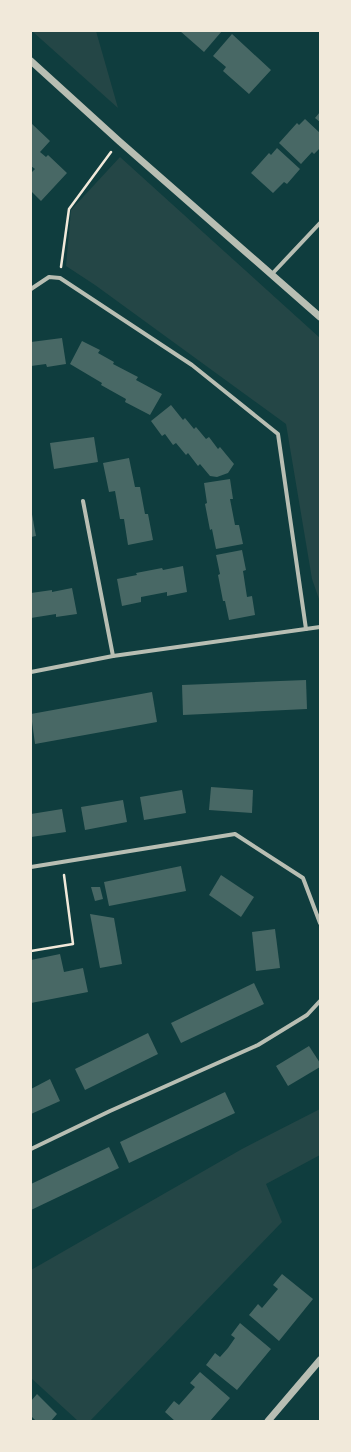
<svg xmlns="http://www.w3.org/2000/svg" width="351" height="1452" font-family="'Public Sans',sans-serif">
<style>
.green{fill:#244646}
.building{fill:#486865}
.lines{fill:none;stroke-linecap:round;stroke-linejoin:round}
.path{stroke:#f1e9da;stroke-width:2.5}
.minor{stroke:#b8beb3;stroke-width:4}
.tertiary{stroke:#b8beb3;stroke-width:7}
</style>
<rect width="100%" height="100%" fill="#0f3d3e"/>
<!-- green -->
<g class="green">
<polygon points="32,31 96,31 118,108"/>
<polygon points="120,157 320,338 320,602 312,579 286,424 95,285 66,266 71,210"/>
<polygon points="320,1109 320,1155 266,1184 282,1222 90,1421 78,1421 31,1378 31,1270 242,1149"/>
</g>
<!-- building -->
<g class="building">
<polygon points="180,31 222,31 204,52"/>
<polygon points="232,34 271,70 249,94 223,71 226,67 213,56"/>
<polygon points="320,112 320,122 315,118"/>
<polygon points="305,119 320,133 320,148 314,154 312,152 301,164 279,143 297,123 299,125"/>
<polygon points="31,123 50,141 40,152 46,157 48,155 67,173 41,201 31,191 31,173 35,169 31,166"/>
<polygon points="277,148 300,169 287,184 284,182 273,193 251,173 269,153 271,155"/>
<polygon points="62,338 66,364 47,367 46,364 31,366 31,342"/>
<polygon points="82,341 100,350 98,353 114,362 113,364 138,377 136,380 162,394 150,415 125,402 126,399 101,385 102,383 70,364"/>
<polygon points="171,405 183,420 185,418 194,429 196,427 206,439 209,437 218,449 220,447 234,464 228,473 217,477 210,476 200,464 198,466 188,453 186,455 176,443 173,445 165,434 162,436 151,421"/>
<polygon points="94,437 98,462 54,469 50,443"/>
<polygon points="129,458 135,487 140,487 145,514 148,514 153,540 128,545 124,519 120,519 115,491 109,492 103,463"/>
<polygon points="230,479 233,499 230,499 235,525 239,525 243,544 216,549 212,529 210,530 205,504 207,503 204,483"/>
<polygon points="31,509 36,536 31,537"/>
<polygon points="242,550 246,570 243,571 247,597 252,596 255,615 229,620 225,601 223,601 218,575 220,574 216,555"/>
<polygon points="183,566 187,592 167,596 167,592 141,597 141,602 122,606 117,579 137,575 136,573 162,568 163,570"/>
<polygon points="72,588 77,614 56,617 56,614 31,618 31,593 52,590 52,592"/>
<polygon points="306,680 307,709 183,715 182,685"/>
<polygon points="152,692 157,722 35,744 31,714"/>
<polygon points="211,787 253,790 252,813 209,810"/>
<polygon points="182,790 186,813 144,820 140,797"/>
<polygon points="123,800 127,822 85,830 81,807"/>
<polygon points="62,809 66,832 31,837 31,814"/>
<polygon points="181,866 186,891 109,906 104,882"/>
<polygon points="221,875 254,897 241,917 209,895"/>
<polygon points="91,887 100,887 103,899 95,901"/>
<polygon points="90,914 114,918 122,964 100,968"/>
<polygon points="275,929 280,968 256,971 252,932"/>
<polygon points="60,954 64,972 83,968 88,992 31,1003 31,960"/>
<polygon points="254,983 264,1004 181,1043 171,1023"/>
<polygon points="148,1033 158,1054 85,1090 75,1069"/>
<polygon points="309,1046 320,1063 320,1067 288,1086 276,1066"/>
<polygon points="50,1079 60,1101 31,1114 31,1089"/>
<polygon points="225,1092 235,1113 129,1163 120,1142"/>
<polygon points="109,1147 119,1168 31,1210 31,1184"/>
<polygon points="282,1274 313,1299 279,1341 249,1315 258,1304 262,1308 278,1289 273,1285"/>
<polygon points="240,1323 271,1349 237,1390 206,1365 215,1353 220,1357 228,1348 235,1338 231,1335"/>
<polygon points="200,1372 230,1398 210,1421 175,1421 165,1412 174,1401 179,1405 195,1387 190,1383"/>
<polygon points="37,1394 57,1414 51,1421 36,1421 31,1416 31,1401"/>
</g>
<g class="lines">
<!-- path -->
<g class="path">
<polyline points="61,267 69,209 111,152"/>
<polyline points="31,951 73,944 64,875"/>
</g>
<!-- minor -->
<g class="minor">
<polyline points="272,274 320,223"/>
<polyline points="31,289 49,277 60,278 192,365 278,434 306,629"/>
<polyline points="83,501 113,656"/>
<polyline points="31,672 113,656 320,627"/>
<polyline points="31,867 235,834 303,878 320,923"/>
<polyline points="31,1149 110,1111 258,1045 307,1015 320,1001"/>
</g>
<!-- tertiary -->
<g class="tertiary">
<polyline points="31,61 119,141 320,317"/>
<polyline points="268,1421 320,1360"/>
</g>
</g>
<!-- border -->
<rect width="351" height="1452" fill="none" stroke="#f1e9da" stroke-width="64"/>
</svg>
